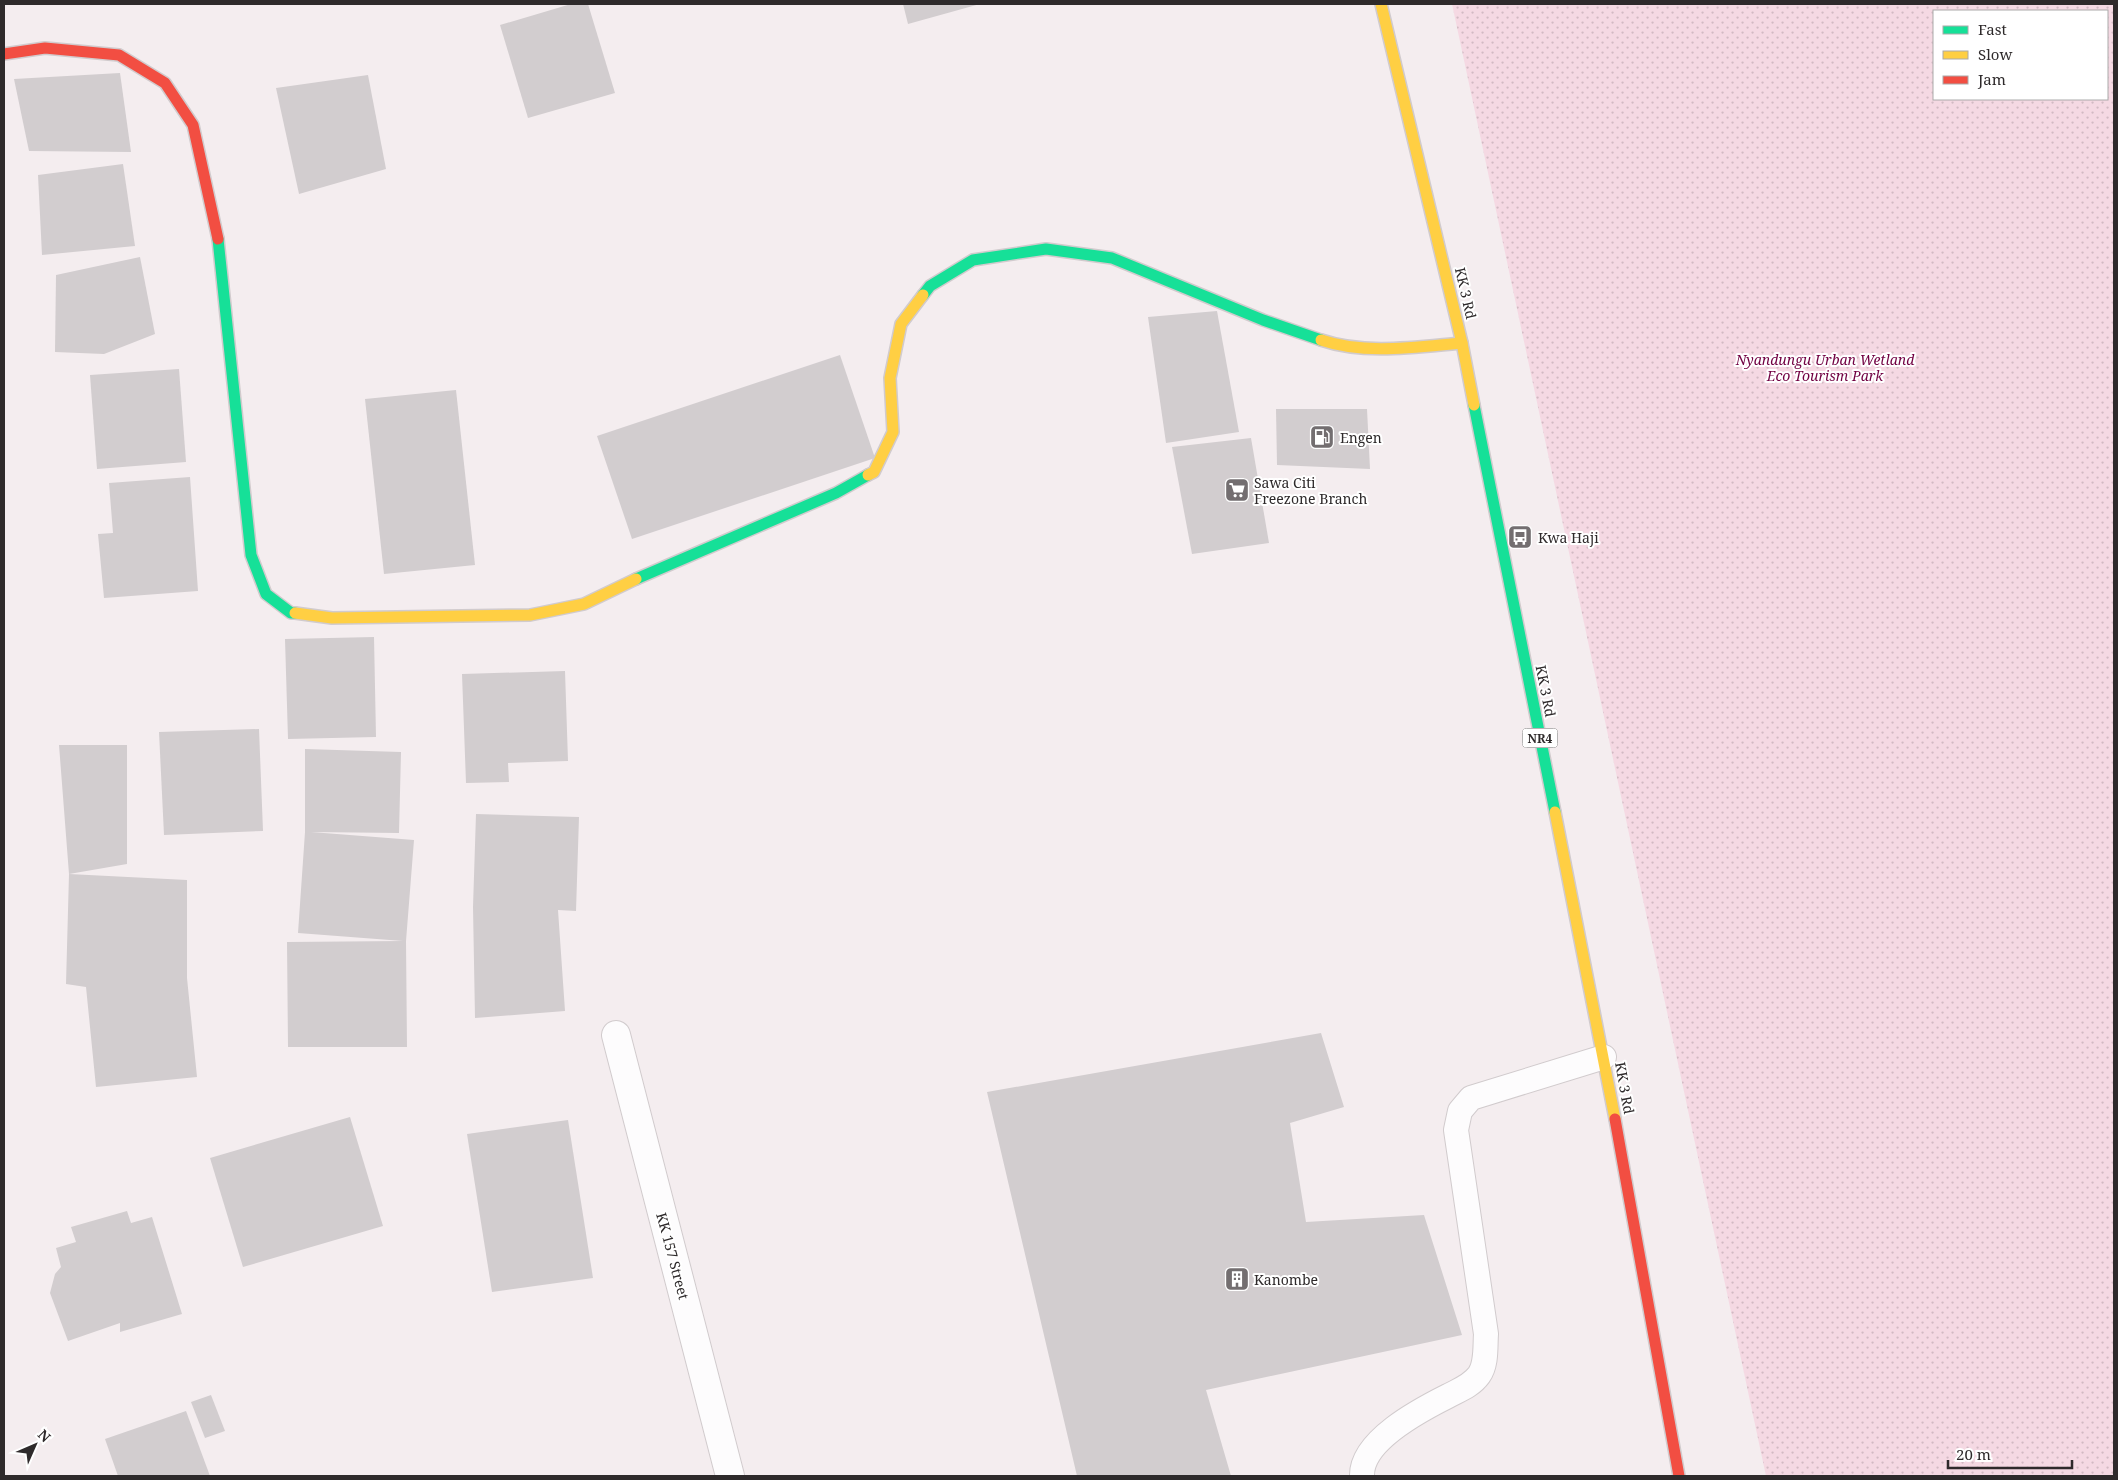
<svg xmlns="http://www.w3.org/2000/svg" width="2118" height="1480" font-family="'Noto Serif',serif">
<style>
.green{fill:url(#green-dots);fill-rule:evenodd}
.building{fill:#d2cdcf}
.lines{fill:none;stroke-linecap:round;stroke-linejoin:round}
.lane-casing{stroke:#d1cbcd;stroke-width:26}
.street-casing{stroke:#d1cbcd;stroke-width:30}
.fast-casing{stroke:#d1cbcd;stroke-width:14}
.slow-casing{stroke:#d1cbcd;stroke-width:14}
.jam-casing{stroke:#d1cbcd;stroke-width:14}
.lane{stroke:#fdfcfd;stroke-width:24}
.street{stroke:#fdfcfd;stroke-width:28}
.fast{stroke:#16e098;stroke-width:11}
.slow{stroke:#ffcf43;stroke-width:11}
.jam{stroke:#f24e42;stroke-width:11}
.labels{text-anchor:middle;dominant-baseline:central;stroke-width:4;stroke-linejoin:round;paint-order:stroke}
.shield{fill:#fff;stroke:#6d6a6b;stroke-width:1}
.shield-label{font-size:12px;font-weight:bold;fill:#2e2a2b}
.street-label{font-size:14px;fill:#2e2a2b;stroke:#fff}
.park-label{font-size:14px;font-style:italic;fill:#710042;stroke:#fff}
.poi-label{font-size:14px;fill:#2e2a2b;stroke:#fff;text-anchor:start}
</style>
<defs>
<pattern id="green-dots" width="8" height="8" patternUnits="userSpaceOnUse" patternTransform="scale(1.25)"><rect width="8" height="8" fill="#f5d9e3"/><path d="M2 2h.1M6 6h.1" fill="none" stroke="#d2bac3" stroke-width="1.8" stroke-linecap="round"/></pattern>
</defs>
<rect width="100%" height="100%" fill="#f4edef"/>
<!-- green -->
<path class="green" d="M1452 4H2114V1476H1766ZM1934 11H2107V99H1934Z"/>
<!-- building -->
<g class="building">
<polygon points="571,4 588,4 615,93 528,118 500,25"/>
<polygon points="903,4 980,4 908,24"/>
<polygon points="120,73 131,152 29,151 14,79"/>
<polygon points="368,75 386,169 299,194 276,88"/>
<polygon points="123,164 135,246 42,255 38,175"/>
<polygon points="140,257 155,334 104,354 55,352 56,275"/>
<polygon points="1217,311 1239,432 1166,443 1148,317"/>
<polygon points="840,355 875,458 632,539 597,436"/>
<polygon points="179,369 186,462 97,469 90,375"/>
<polygon points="456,390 475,565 384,574 365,399"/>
<polygon points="1276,409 1367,409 1370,469 1277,465"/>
<polygon points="1251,438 1269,543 1192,554 1172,447"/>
<polygon points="190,477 198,591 104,598 98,534 113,533 109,483"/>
<polygon points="374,637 376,737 288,739 285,639"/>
<polygon points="565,671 568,761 508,763 509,782 466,783 462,674"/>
<polygon points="259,729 263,831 164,835 159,732"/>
<polygon points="59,745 127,745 127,864 69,874 187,880 187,978 197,1077 96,1087 86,987 66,984 69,874"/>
<polygon points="305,749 401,752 399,833 311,832 414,840 406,941 407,1047 288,1047 287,942 403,941 298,933 305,832"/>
<polygon points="476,814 579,817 576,911 558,910 565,1011 475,1018 473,907"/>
<polygon points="1321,1033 1344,1107 1290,1123 1306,1222 1424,1215 1462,1335 1206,1390 1231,1476 1077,1476 987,1092"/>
<polygon points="350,1117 383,1226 243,1267 210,1158"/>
<polygon points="568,1120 593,1278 492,1292 467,1134"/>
<polygon points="127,1211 131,1223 152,1217 182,1314 120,1332 120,1323 68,1341 50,1293 55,1274 61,1267 56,1248 76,1242 71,1227"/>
<polygon points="211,1395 225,1431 205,1438 191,1402"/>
<polygon points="186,1411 210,1476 118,1476 105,1439"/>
</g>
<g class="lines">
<defs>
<path id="lane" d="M1362 1476C1361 1441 1420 1410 1448 1396 1459 1390 1471 1386 1479 1375 1487 1364 1485 1346 1486 1334L1456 1130 1460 1111 1471 1098 1604 1057"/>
<polyline id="street" points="616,1035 730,1476"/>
<g id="fast">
<polyline points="218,239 251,555 266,594 291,613 295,613"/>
<polyline points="923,295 930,286 973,260 1046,249 1112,258 1263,320 1321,340"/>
<polyline points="1474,405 1555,812"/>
<polyline points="636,579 836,493 868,475"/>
</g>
<g id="slow">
<polyline points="1381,4 1462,343 1474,405"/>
<path d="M1321 340C1365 355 1416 347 1462 343"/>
<polyline points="868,475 874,472 893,432 890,378 901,324 923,295"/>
<polyline points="295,613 332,618 530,615 584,604 636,579"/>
<polyline points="1555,812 1615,1119"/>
</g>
<g id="jam">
<polyline points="4,54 45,48 119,55 165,83 193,125 218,239"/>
<polyline points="1615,1119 1679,1476"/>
</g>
</defs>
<!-- lane casing -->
<use href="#lane" class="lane-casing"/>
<!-- street casing -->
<use href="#street" class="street-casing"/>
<!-- fast casing -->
<use href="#fast" class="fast-casing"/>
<!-- slow casing -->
<use href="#slow" class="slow-casing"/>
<!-- jam casing -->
<use href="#jam" class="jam-casing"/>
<!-- lane -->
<use href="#lane" class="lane"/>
<!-- street -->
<use href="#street" class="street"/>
<!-- fast -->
<use href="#fast" class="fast"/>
<!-- slow -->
<use href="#slow" class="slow"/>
<!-- jam -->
<use href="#jam" class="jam"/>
</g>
<!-- icons -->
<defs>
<symbol id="fuel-square" viewBox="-11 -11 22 22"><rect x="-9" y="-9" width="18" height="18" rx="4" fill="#736e70" stroke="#fff"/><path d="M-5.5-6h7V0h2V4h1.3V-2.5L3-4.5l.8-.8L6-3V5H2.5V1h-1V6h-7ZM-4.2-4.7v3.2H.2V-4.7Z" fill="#fff"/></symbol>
<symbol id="supermarket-square" viewBox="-11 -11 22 22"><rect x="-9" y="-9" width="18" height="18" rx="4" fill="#736e70" stroke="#fff"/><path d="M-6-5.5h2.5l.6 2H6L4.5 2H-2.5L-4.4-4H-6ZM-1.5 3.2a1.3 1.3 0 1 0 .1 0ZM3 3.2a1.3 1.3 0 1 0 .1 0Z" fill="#fff"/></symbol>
<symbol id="bus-square" viewBox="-11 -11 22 22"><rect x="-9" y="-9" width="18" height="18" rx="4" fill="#736e70" stroke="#fff"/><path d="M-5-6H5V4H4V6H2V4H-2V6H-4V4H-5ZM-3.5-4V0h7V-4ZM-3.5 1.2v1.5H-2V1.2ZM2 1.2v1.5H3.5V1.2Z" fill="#fff"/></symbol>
<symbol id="building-square" viewBox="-11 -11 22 22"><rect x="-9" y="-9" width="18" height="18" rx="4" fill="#736e70" stroke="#fff"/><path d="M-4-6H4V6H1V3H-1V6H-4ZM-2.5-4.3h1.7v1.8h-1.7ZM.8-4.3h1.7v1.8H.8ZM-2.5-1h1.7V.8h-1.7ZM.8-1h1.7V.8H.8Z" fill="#fff"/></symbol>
</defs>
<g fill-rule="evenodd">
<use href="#fuel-square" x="1308" y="423" width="28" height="28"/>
<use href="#supermarket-square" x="1223" y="476" width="28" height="28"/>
<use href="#bus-square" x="1506" y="523" width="28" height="28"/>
<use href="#building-square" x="1223" y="1265" width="28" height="28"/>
</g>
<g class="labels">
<!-- shield labels -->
<rect class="shield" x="1522.5" y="728.5" width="35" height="19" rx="4"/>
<g class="shield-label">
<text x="1540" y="738">NR4</text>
</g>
<!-- street labels -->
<g class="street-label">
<text transform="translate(1466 293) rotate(77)">KK 3 Rd</text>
<text transform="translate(1546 691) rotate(79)">KK 3 Rd</text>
<text transform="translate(1625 1088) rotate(80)">KK 3 Rd</text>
<text transform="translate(673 1256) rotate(75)">KK 157 Street</text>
</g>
<!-- park labels -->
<g class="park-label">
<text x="1825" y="359">Nyandungu Urban Wetland<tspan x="1825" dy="16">Eco Tourism Park</tspan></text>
</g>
<!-- poi labels -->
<g class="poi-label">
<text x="1340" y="437">Engen</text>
<text x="1254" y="482">Sawa Citi<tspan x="1254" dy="16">Freezone Branch</tspan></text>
<text x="1538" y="537">Kwa Haji</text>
<text x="1254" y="1279">Kanombe</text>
</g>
</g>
<!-- border -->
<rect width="2118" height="1480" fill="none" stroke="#2e2a2b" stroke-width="10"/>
<!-- legend -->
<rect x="1933" y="10" width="175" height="90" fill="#ffffff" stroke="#abaaaa"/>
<rect x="1943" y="26" width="25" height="8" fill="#16e098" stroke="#abaaaa"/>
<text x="1978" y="35" font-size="15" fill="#2e2a2b">Fast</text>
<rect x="1943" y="51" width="25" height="8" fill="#ffcf43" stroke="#abaaaa"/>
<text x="1978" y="60" font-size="15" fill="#2e2a2b">Slow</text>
<rect x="1943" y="76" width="25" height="8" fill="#f24e42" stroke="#abaaaa"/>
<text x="1978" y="85" font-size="15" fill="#2e2a2b">Jam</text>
<!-- north arrow -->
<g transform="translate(35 1445) rotate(45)" stroke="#ffffff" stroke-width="4" paint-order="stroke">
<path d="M0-4L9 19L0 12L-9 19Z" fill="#2e2a2b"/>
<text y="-8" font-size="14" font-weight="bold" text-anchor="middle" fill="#2e2a2b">N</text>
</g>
<!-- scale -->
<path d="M1948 1460v8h124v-8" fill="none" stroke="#2e2a2b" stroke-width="2.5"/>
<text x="1956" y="1460" font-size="15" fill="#2e2a2b" stroke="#ffffff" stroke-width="4" paint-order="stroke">20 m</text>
</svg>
